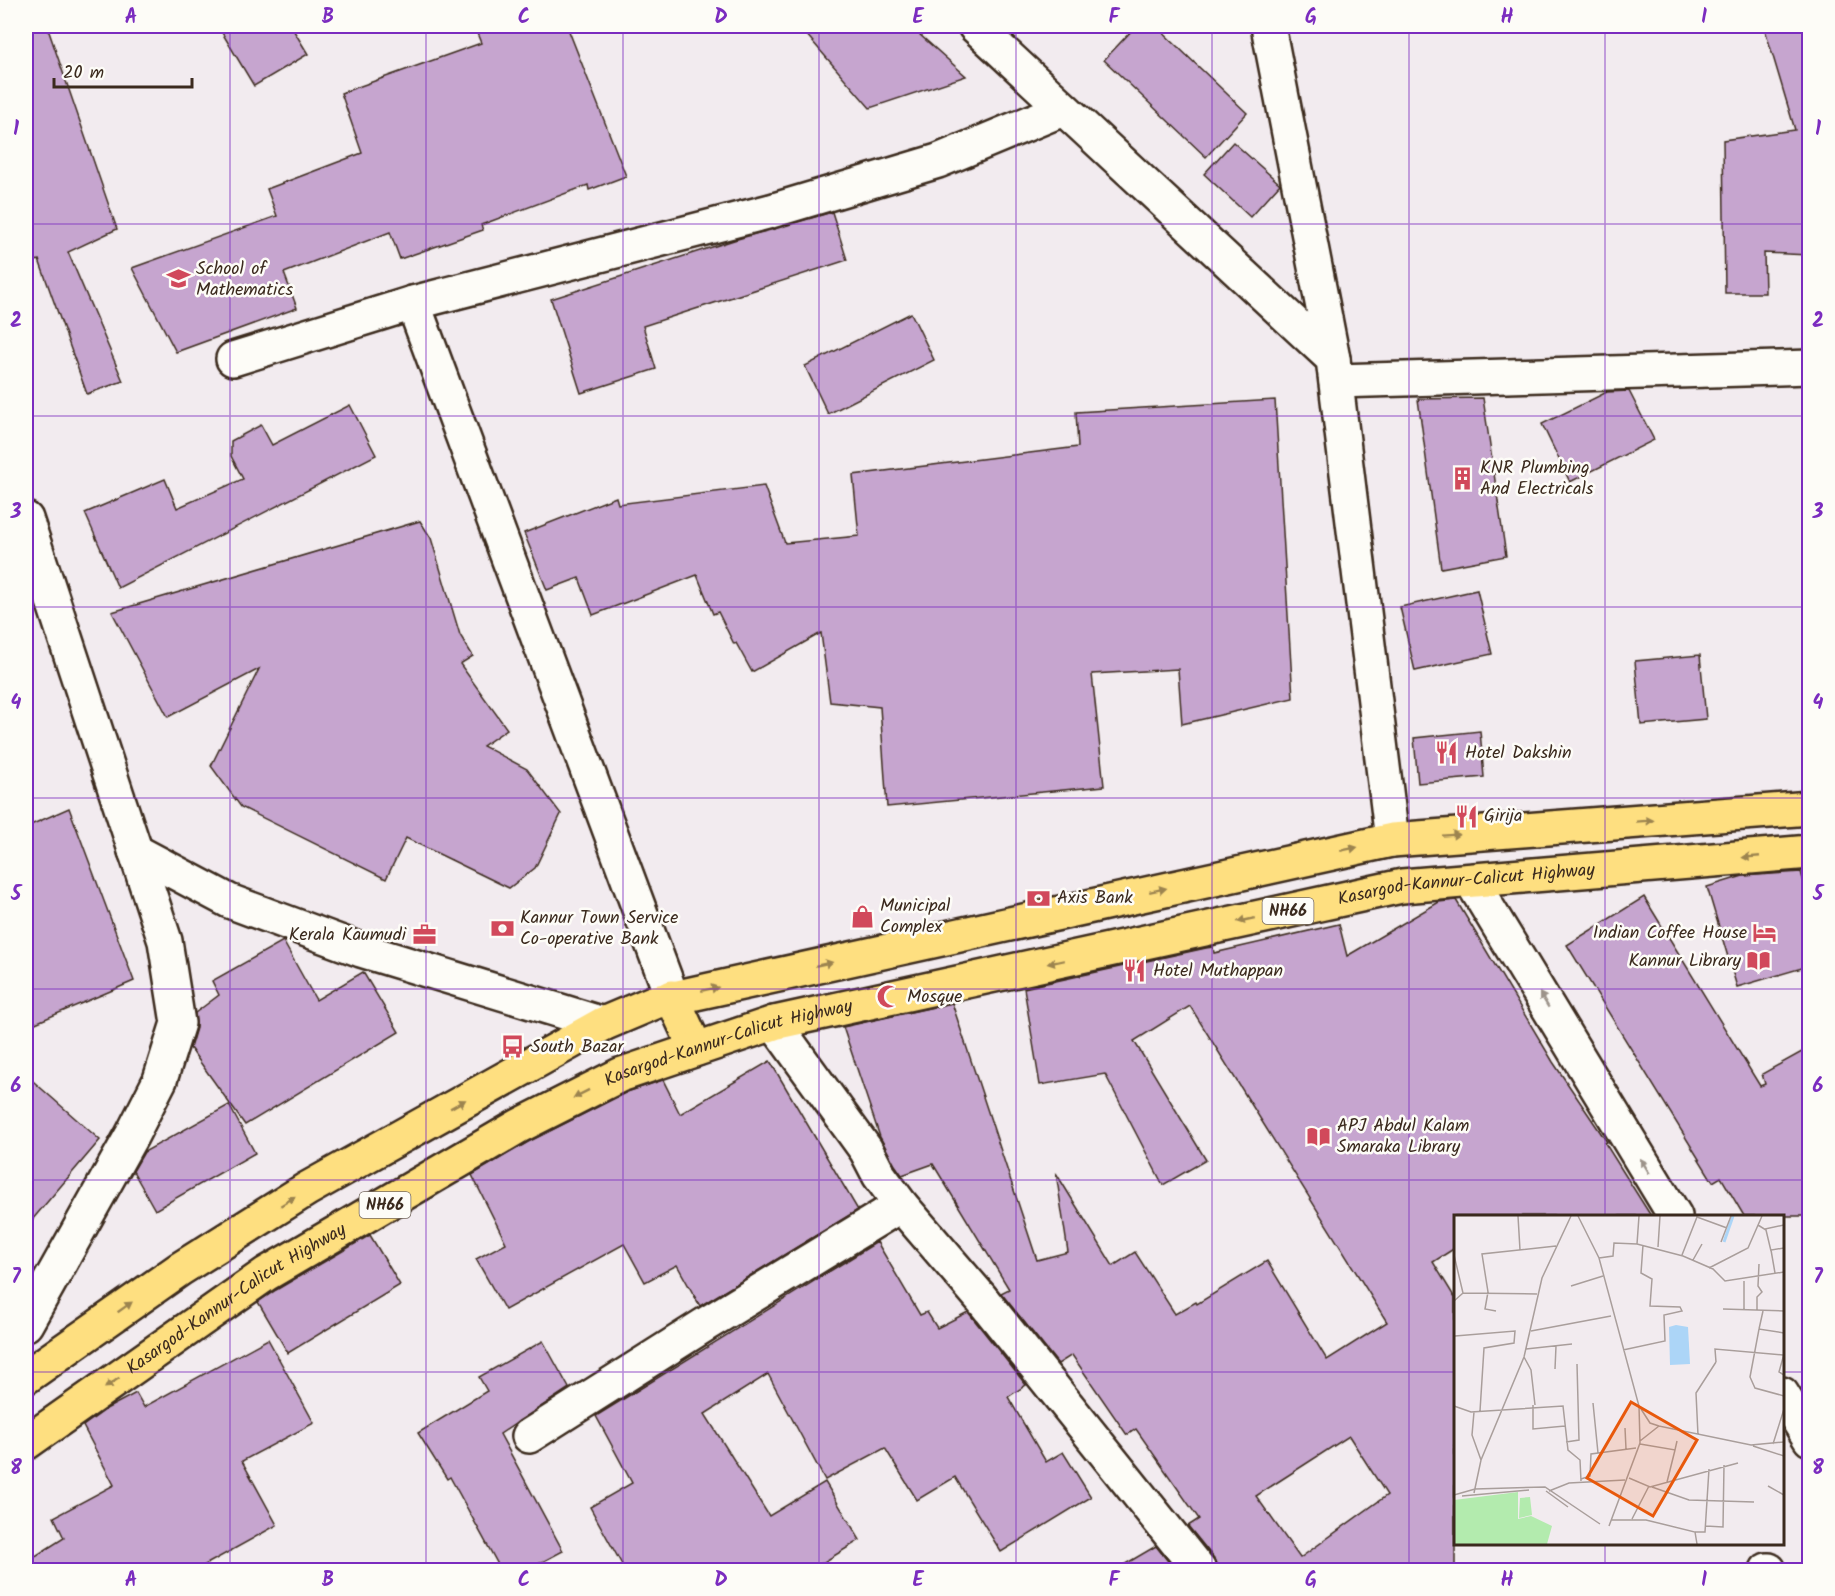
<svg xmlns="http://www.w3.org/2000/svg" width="1835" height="1596" font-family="Kalam,sans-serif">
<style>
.building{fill:#c6a5cf;stroke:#3b2a1e;stroke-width:1.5;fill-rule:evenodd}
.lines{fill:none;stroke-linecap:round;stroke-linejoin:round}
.street-casing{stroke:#3b2a1e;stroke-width:38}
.secondary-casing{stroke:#3b2a1e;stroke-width:38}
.highway-casing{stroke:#3b2a1e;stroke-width:38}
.street{stroke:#fdfcf7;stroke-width:33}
.secondary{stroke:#fdfcf7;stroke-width:33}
.highway{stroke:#fedf80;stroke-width:33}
.oneway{fill:#9c844f}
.oneway2{fill:#9c938a}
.grid{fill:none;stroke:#7b2cbf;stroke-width:1.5;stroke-opacity:0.55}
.labels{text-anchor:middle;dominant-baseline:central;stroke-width:5;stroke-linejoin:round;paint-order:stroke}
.shield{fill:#fdfcf7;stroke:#75695f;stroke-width:1.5}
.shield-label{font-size:16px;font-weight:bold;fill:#3b2a1e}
.poi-label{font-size:18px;fill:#3b2a1e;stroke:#fdfcf7;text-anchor:start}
.street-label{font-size:18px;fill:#3b2a1e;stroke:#fdfcf7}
.inset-river{fill:none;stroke:#acd5f7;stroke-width:3}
.inset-road{fill:none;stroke:#a99e9b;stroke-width:1.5}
.view{fill:#e8590c;fill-opacity:0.15;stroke:#e8590c;stroke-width:3}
.inset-edge{fill:none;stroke:#3b2a1e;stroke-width:3}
.neatline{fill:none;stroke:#7b2cbf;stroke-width:2}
.grid-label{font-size:20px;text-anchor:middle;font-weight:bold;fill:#7b2cbf}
</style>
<rect width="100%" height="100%" fill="#f2ebef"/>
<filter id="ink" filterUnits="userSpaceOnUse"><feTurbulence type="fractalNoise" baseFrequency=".0167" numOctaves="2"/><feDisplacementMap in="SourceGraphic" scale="12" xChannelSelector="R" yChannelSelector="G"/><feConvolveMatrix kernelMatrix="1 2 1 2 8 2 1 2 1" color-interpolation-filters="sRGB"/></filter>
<g filter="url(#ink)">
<!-- building -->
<g class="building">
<polygon points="26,26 47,26 117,229 68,252 123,381 87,394 39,260 26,264"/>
<polygon points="218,26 291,26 308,54 254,86"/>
<polygon points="474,26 567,26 626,176 589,190 588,185 481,225 483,230 400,259 390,232 284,273 297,308 176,352 132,268 277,216 267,189 362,153 341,93 481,43"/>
<polygon points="799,26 910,26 966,76 870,108"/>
<polygon points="1136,26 1156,26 1247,113 1206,157 1104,60"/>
<polygon points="1764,26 1809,26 1809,255 1764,253 1765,293 1725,293 1723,140 1795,130"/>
<polygon points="1233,142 1280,184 1250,217 1204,174"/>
<polygon points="832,212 847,260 643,326 656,369 581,393 551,299 734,240"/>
<polygon points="911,313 934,360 828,414 805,366"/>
<polygon points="1629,391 1654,440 1570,482 1542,424 1607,392"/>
<polygon points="1483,398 1506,556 1441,568 1418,399"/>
<polygon points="1275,400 1293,698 1182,724 1178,669 1092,674 1104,786 887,807 880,707 830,702 821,633 752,672 736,643 734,644 718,612 713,614 697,575 593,615 579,578 547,590 524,533 616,497 618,504 764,486 785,543 859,536 853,475 1078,447 1076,412"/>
<polygon points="350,405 376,455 118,588 85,513 165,479 177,508 243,479 231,456 231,441 261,425 272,445"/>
<polygon points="420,521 431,538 460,635 473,656 460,664 507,729 483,746 527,769 561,814 535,868 509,888 406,838 386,879 241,807 211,766 259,669 168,717 112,612"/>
<polygon points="1477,590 1492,654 1415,671 1400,607"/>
<polygon points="1700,655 1706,719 1641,725 1635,661"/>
<polygon points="1480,731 1484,777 1418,783 1414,738"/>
<polygon points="69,808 134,981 26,1027 26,827"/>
<polygon points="1801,872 1809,900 1809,966 1737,987 1707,887 1743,876"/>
<polygon points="1644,897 1760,1086 1765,1084 1762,1074 1809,1048 1809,1216 1744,1216 1721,1177 1713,1182 1567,945"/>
<path d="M1456 900 1553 1062 1607 1142 1605 1143 1651 1216H1455V1248L1433 1262 1455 1298V1570H1217L1214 1558 1188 1526 1199 1519 1136 1429 1127 1435 1072 1355 1058 1364 1001 1293 1009 1289 933 1164 902 1175 895 1165 880 1137 843 1027 952 1003 1037 1260 1068 1252 1056 1173 1113 1266 1135 1252 1175 1314 1196 1302 1197 1304 1267 1261 1327 1360 1387 1322 1190 1006 1134 1041 1206 1160 1163 1185 1105 1074 1040 1085 1024 988 1206 948 1213 947 1214 953 1339 924 1347 956 1439 902ZM1349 1436 1387 1495 1300 1558 1256 1496Z"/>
<polygon points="283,941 316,1000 363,972 399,1032 245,1125 190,1048 196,1028 195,1013 219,995 212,981"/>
<polygon points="770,1061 858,1210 700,1306 677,1265 645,1282 624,1244 505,1310 476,1259 506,1243 472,1175 528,1142 627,1092 663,1080 680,1114"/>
<polygon points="26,1075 100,1140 26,1227"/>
<polygon points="229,1105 255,1153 155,1210 133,1171 144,1152"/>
<polygon points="370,1235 400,1285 288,1353 258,1302 276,1290"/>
<polygon points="877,1242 920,1315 927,1312 937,1328 968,1312 1026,1385 1008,1397 1046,1462 1063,1452 1091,1497 1001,1552 955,1477 917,1500 885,1448 825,1480 768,1374 705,1414 769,1516 825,1482 860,1540 811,1570 625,1570 590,1507 632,1483 596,1416"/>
<polygon points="268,1339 314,1423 242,1461 277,1525 196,1570 26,1570 26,1562 64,1538 54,1517 114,1485 83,1426 108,1408 136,1393 144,1407"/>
<polygon points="543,1341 569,1388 500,1434 563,1551 527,1570 501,1570 450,1477 447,1479 418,1433 487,1391 479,1377"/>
<polygon points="1156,1546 1175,1570 1115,1570"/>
</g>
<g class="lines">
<defs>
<g id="street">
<polyline points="975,26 1333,359 1392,840"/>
<polyline points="1268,26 1333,359"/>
<polyline points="413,303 771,211 938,161 1063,109"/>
<polyline points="233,359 413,303 672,997"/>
<polyline points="1336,381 1810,367"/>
<polyline points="1472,882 1675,1216"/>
<polyline points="774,1023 866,1150 879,1175 901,1205 981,1298 1199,1570"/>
<polyline points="1782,1394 1810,1439"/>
<polyline points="529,1436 706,1324 901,1205"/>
<polyline points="1767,1570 1769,1570"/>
</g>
<g id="secondary">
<polyline points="26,519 165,941 178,1023 160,1080 132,1135 26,1324"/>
<polyline points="135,851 229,901 361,950 603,1024"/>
</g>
<g id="highway">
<polyline points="672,997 696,1049"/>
<polyline points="26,1377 180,1269 307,1189 603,1024 655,1002 1392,840 1810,808"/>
<path id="s1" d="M26 1443 266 1274 519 1126 620 1075 774 1023 1402 886 1810 852"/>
</g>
</defs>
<!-- street casing -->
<use href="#street" class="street-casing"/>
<!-- secondary casing -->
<use href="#secondary" class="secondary-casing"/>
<!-- highway casing -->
<use href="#highway" class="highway-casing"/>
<!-- street -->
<use href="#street" class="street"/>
<!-- secondary -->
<use href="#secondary" class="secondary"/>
<!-- highway -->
<use href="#highway" class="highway"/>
</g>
<!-- one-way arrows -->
<defs><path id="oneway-solid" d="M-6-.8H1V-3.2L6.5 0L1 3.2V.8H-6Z" transform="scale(1.5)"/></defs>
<g class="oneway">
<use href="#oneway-solid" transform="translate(1645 821) rotate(-4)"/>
<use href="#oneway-solid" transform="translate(1451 835) rotate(-4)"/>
<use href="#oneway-solid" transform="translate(1349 849) rotate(-12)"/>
<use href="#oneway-solid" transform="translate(1751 857) rotate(175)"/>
<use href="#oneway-solid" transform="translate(1158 890) rotate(-12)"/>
<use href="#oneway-solid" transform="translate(1246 920) rotate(168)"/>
<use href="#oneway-solid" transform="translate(1056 962) rotate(168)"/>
<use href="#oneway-solid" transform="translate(824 964) rotate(-12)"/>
<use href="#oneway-solid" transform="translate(710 989) rotate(-12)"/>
<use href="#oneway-solid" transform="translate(581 1094) rotate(153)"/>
<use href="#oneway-solid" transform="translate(458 1104) rotate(-29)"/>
<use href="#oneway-solid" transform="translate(288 1201) rotate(-32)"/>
<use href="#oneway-solid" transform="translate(125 1307) rotate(-35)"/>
<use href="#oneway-solid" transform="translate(112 1383) rotate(145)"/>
</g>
<g class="oneway2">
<use href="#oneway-solid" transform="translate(1544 1000) rotate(-121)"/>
<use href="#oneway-solid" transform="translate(1645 1166) rotate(-121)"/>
</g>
</g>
<!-- grid -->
<path class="grid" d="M230 26V1570M426 26V1570M623 26V1570M819 26V1570M1016 26V1570M1212 26V1570M1409 26V1570M1605 26V1216M26 224H1810M26 416H1810M26 607H1810M26 798H1810M26 989H1810M26 1180H1810M26 1372H1456M1782 1372H1810M1605 1544V1570"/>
<!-- icons -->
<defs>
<symbol id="school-bare" viewBox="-9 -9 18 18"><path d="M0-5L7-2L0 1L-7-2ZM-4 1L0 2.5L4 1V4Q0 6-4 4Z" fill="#d1495b" stroke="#fdfcf7" stroke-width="2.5" paint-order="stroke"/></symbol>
<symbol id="building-bare" viewBox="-9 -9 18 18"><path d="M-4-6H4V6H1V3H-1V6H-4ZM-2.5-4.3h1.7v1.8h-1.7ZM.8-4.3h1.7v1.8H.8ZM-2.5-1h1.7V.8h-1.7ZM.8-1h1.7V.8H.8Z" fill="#d1495b" stroke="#fdfcf7" stroke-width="2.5" paint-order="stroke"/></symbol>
<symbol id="restaurant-bare" viewBox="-9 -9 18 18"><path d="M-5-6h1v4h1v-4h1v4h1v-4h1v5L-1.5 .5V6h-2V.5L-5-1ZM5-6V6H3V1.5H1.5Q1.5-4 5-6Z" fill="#d1495b" stroke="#fdfcf7" stroke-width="2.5" paint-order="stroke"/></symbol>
<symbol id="bank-bare" viewBox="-9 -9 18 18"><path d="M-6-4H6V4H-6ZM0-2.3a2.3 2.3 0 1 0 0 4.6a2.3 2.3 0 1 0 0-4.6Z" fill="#d1495b" stroke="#fdfcf7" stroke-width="2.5" paint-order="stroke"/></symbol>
<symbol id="shop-bare" viewBox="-9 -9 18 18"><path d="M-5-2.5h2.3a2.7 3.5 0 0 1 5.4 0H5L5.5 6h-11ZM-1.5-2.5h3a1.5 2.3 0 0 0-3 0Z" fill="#d1495b" stroke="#fdfcf7" stroke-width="2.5" paint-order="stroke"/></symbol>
<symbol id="hotel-bare" viewBox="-9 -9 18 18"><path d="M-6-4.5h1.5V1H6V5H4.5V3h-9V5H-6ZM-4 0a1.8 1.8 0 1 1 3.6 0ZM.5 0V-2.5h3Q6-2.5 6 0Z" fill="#d1495b" stroke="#fdfcf7" stroke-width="2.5" paint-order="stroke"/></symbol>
<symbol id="office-bare" viewBox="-9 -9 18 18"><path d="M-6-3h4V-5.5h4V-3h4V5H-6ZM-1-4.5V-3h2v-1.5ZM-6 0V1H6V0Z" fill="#d1495b" stroke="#fdfcf7" stroke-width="2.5" paint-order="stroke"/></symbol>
<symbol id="library-bare" viewBox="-9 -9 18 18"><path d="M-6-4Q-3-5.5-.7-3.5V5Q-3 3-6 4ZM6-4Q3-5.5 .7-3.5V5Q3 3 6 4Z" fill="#d1495b" stroke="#fdfcf7" stroke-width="2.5" paint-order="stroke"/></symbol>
<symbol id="mosque-bare" viewBox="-9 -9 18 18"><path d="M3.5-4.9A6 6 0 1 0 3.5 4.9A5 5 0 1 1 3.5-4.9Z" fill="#d1495b" stroke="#fdfcf7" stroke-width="2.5" paint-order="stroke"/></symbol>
<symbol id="bus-bare" viewBox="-9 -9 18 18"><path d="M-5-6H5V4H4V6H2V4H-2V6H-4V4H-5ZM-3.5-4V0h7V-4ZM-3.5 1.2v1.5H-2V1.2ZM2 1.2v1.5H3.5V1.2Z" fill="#d1495b" stroke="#fdfcf7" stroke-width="2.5" paint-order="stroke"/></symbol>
</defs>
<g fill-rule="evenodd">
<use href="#school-bare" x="162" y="262" width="33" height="33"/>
<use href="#building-bare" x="1446" y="462" width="33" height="33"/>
<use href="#restaurant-bare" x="1430" y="736" width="33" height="33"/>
<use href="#restaurant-bare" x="1450" y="800" width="33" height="33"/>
<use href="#bank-bare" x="1022" y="882" width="33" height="33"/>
<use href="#shop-bare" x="846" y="900" width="33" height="33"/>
<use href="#bank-bare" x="486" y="912" width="33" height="33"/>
<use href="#hotel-bare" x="1748" y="916" width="33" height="33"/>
<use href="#office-bare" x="408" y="918" width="33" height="33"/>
<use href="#library-bare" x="1742" y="944" width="33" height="33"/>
<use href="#restaurant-bare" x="1118" y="954" width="33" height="33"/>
<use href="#mosque-bare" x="872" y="980" width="33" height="33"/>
<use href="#bus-bare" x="496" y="1030" width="33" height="33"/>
<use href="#library-bare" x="1302" y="1120" width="33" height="33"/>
</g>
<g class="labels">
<!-- shield labels -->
<g class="shield">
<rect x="1262.5" y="898" width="51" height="26" rx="4.5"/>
<rect x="359.5" y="1192" width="51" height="26" rx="4.5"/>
</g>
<g class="shield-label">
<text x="1288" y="911">NH66</text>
<text x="385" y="1205">NH66</text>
</g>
<!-- poi labels -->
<g class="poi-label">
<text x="196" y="269">School of<tspan x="196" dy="21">Mathematics</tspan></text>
<text x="1480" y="468">KNR Plumbing<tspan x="1480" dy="21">And Electricals</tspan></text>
<text x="1465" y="753">Hotel Dakshin</text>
<text x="1484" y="816">Girija</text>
<text x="1057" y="898">Axis Bank</text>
<text x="880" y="906">Municipal<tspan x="880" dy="21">Complex</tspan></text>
<text x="520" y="918">Kannur Town Service<tspan x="520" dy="21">Co-operative Bank</tspan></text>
<text x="1747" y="933" text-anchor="end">Indian Coffee House</text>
<text x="406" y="935" text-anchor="end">Kerala Kaumudi</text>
<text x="1741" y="961" text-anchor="end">Kannur Library</text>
<text x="1153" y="971">Hotel Muthappan</text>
<text x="907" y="997">Mosque</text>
<text x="531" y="1047">South Bazar</text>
<text x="1337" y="1126">APJ Abdul Kalam<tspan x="1337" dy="21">Smaraka Library</tspan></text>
</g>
<!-- street labels -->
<g class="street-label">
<text stroke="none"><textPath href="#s1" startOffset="1569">Kasargod-Kannur-Calicut Highway</textPath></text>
<text stroke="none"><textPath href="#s1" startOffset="813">Kasargod-Kannur-Calicut Highway</textPath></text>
<text stroke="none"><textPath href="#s1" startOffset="255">Kasargod-Kannur-Calicut Highway</textPath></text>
</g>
</g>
<!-- overview -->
<g transform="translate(1454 1215)">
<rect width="330" height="330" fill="#f2ebef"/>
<path d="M64 277V304L77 301 98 311 93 329H0V285ZM76 282 78 300 65 303 66 283Z" fill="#b3ebae"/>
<path d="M222 110 234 112 236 149 216 150 215 112Z" fill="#acd5f7"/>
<path class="inset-river" d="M270 27 279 1"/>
<path class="inset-road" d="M64 1 66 35M124 1 145 43 185 191 186 228 155 311M304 10 312 15 317 36M311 14 330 10M267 27 277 1M183 29 185 1M204 32 206 1M0 40 9 78 0 86M228 40 243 2 273 13M145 43 159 41 160 28 183 29 229 41 259 54 271 66 330 57M239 45 248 29M255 53 294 33 308 1M321 58 317 35 330 33M290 66V95M117 71 149 61M9 78 83 79M0 94V158M269 94 330 96M303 95V82L308 77 304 71 305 49M42 96 31 94 34 77 28 39 102 31M305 114 309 96M77 116 157 101M330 118 305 114 296 162 301 173 330 181M1 121 61 116 60 128 30 133 26 196M72 134 118 129M169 135 211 126 210 100 228 96 226 92 196 91 198 64 187 58 189 30M330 139 325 157 330 160M70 142 77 155 81 190M262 147 261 134 329 140M101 154 102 131M139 188 144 238M79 190V214L111 211M0 191 17 197 109 191 114 235 126 245 127 266M187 194 196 208 205 211M20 197 18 220 27 245M171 213 172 234M244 220 242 178 262 147M186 226 205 211 297 230 330 227M112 227 125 225 123 149M186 229 221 235 223 226M319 229 330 194M299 231 330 241M175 263 196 272 284 248M127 264 136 261 137 239 182 233M213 267 221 235M314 271 330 280M198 272 235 285 300 287M92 276 114 292M95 276 115 268 171 265M20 278 27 245 70 142 88 63 117 1M0 280 21 274 91 272 146 309M8 281 75 275M178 304 195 271M157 305H192L241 317 243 329M252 311 269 312 270 250M241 317H251L255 254"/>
<path class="view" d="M177 187 243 225 199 301 133 263Z"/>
<rect width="330" height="330" class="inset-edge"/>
</g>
<!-- margin -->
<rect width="1835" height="1596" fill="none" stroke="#fdfcf7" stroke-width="66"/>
<!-- scale -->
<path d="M54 78v9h138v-9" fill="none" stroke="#3b2a1e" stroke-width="3"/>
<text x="63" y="78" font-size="18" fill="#3b2a1e" stroke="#fdfcf7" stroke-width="4.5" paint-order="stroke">20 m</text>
<rect x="33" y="33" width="1769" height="1530" class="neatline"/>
<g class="grid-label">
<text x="131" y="23">A</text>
<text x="328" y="23">B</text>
<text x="524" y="23">C</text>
<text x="721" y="23">D</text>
<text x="918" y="23">E</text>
<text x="1114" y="23">F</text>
<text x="1311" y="23">G</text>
<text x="1507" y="23">H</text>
<text x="1704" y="23">I</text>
<text x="16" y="135">1</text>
<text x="1818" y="135">1</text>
<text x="16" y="327">2</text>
<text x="1818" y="327">2</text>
<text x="16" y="518">3</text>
<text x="1818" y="518">3</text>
<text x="16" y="709">4</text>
<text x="1818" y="709">4</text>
<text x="16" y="900">5</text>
<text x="1818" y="900">5</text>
<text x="16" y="1092">6</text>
<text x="1818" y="1092">6</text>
<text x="16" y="1283">7</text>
<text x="1818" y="1283">7</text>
<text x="16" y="1474">8</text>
<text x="1818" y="1474">8</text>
<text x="131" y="1586">A</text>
<text x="328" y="1586">B</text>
<text x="524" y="1586">C</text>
<text x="721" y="1586">D</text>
<text x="918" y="1586">E</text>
<text x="1114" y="1586">F</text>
<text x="1311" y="1586">G</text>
<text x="1507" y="1586">H</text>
<text x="1704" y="1586">I</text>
</g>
</svg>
